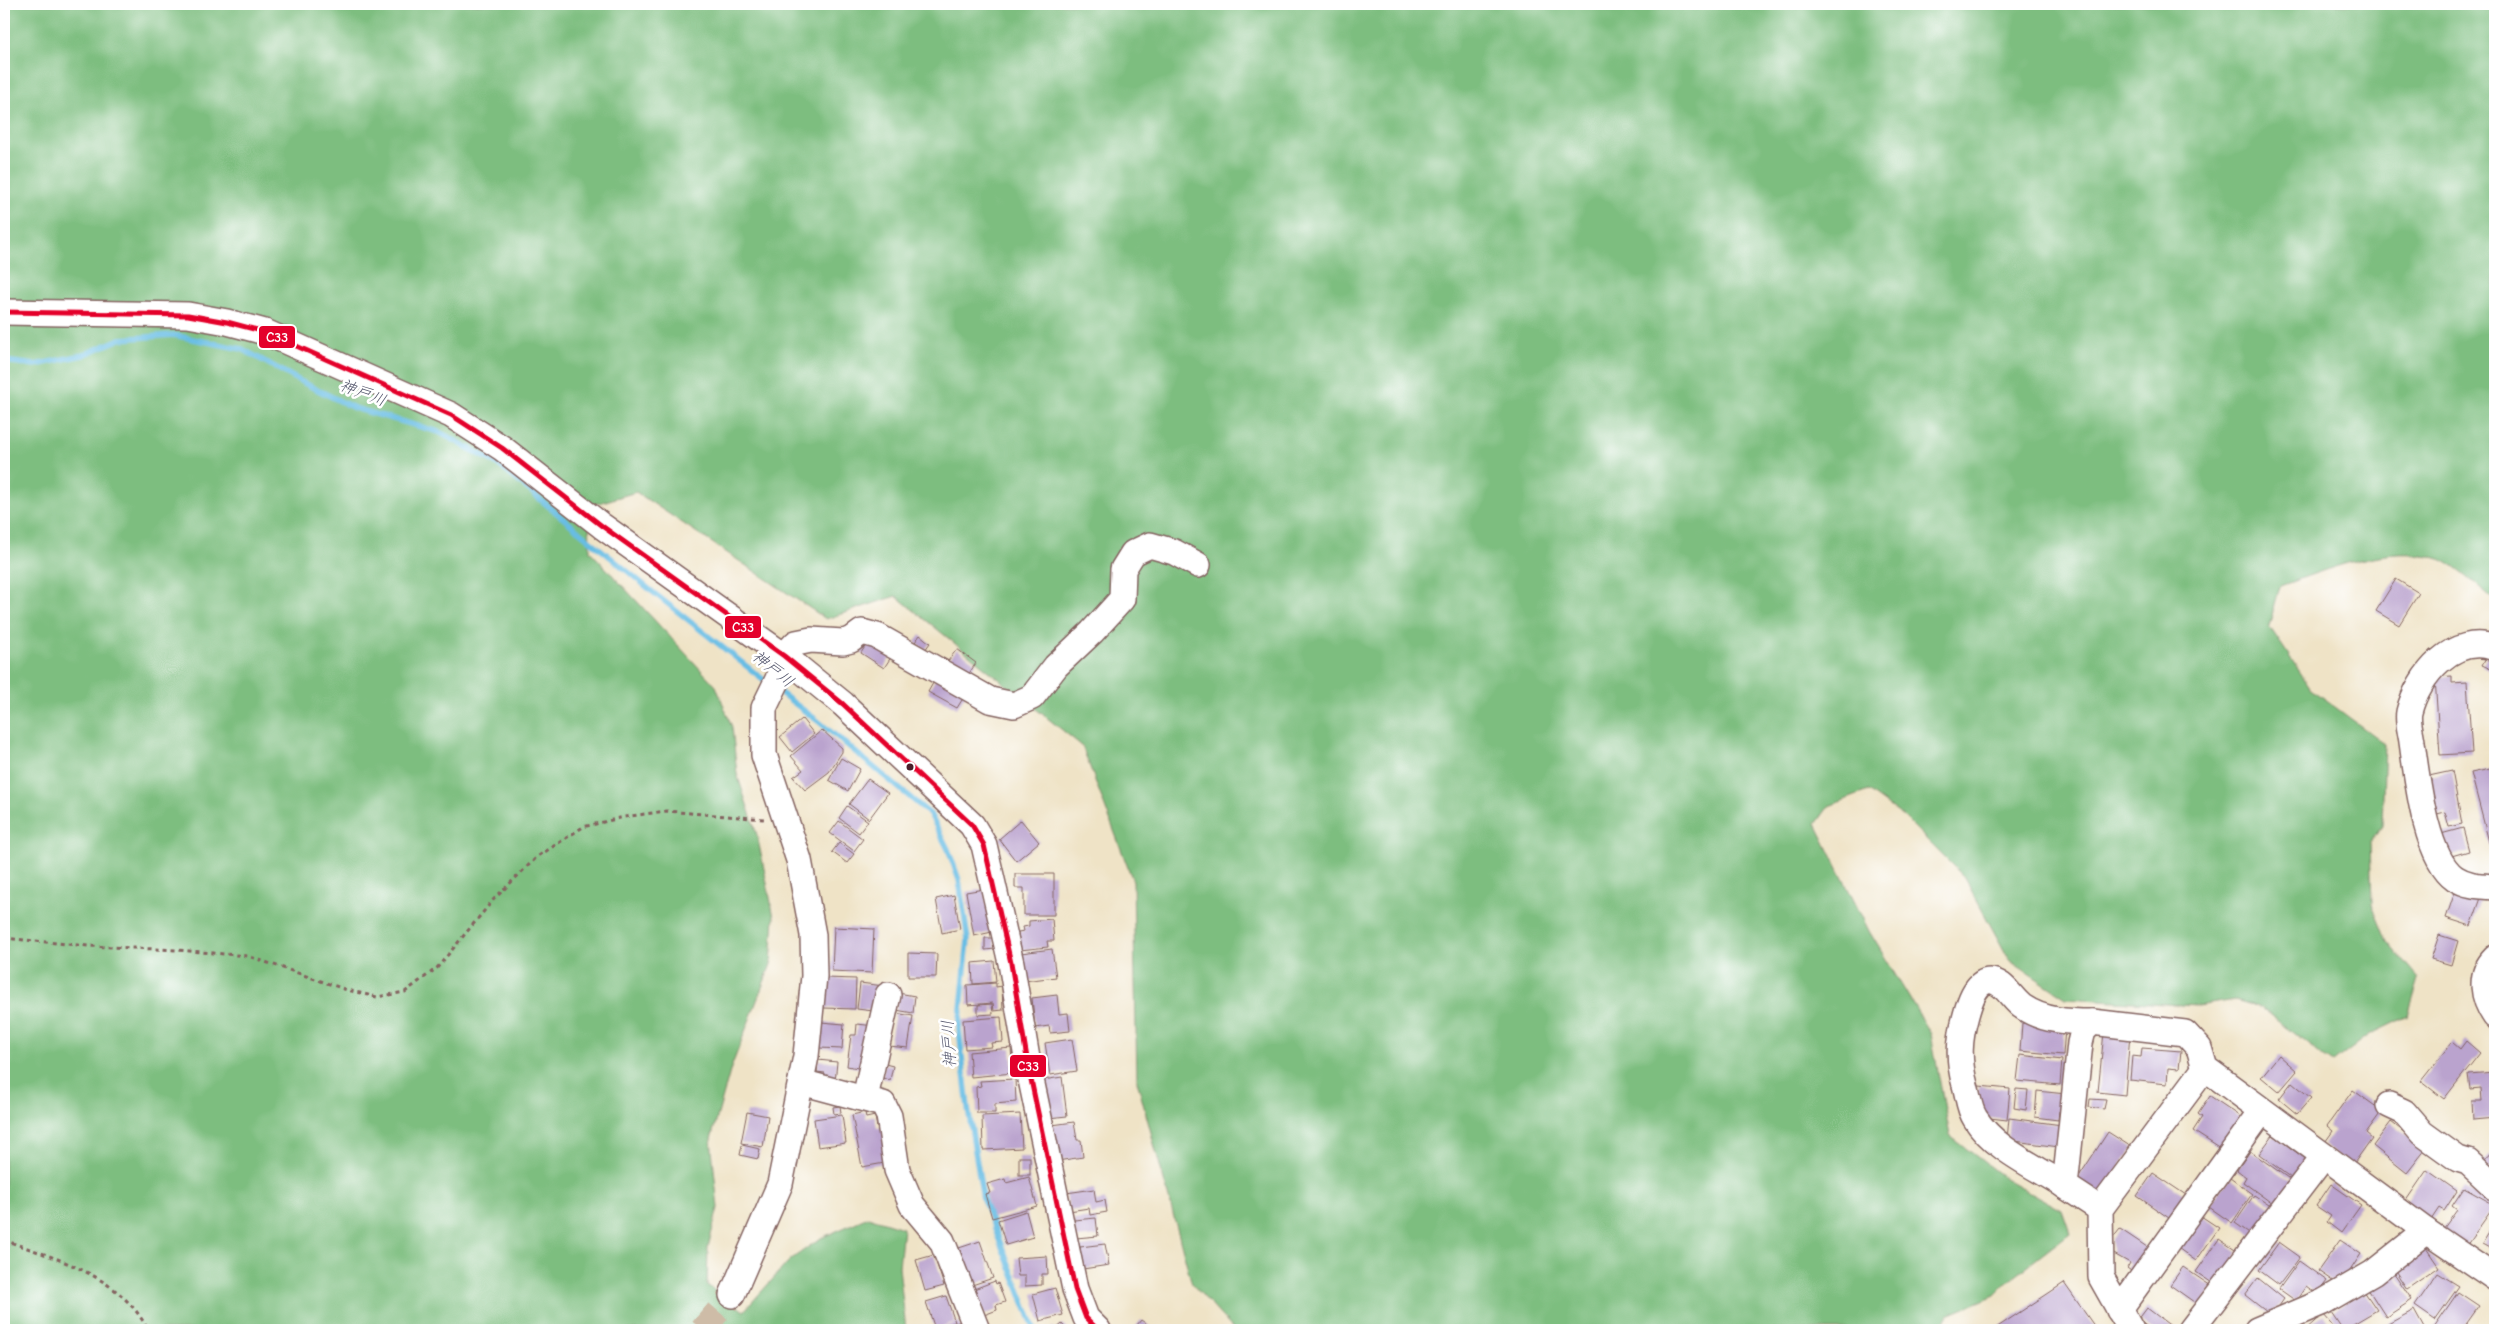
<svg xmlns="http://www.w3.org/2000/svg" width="2499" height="1334" font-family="'Comic Neue','Klee One',sans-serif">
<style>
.forest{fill:#7dbe7f;stroke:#646e55}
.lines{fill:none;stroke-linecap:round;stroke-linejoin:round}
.stream{stroke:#67bde4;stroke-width:5.5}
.building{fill:#baa3ce}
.minor-tunnel{stroke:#cebca7;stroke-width:25;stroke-dasharray:25 12;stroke-linecap:butt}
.minor-casing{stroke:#846461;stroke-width:28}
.path{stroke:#846461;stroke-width:3;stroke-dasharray:4 4;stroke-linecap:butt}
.minor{stroke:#fff;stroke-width:25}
.bus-1-casing{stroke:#fff;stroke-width:9}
.bus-1{stroke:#e4002b;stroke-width:5}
.bus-dot{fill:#4a1f2b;stroke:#fff;stroke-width:2}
.labels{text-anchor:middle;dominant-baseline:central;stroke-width:5;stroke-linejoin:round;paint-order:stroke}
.water-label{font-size:16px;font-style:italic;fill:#54566c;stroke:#fff}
.line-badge{stroke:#fff;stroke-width:2}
.badge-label{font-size:14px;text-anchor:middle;font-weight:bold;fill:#fff}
</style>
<rect width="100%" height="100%" fill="#fff"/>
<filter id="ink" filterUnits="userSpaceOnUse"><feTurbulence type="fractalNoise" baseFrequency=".02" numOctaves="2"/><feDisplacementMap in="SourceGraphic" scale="10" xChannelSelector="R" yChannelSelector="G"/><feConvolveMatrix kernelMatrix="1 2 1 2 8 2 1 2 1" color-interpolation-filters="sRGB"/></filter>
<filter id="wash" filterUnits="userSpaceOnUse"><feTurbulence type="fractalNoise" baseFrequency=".0096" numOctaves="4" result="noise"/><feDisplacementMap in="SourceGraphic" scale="20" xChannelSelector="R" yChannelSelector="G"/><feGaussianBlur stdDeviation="1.12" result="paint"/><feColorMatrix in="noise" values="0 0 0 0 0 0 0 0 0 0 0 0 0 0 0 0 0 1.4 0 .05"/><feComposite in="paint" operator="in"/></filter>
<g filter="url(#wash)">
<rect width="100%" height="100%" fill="#efe3c6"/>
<!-- forest -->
<path class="forest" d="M4 4H2495V600C2482 590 2453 563 2440 559 2391 542 2326 570 2280 586L2269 626 2312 690 2385 744 2382 825 2370 842 2372 904 2387 941 2419 979 2408 1016 2369 1035 2333 1063 2262 1008 2234 1000 2198 1006 2066 998 2010 961 1964 877 1904 817 1868 791 1829 806 1816 824 1869 931 1931 1034 1950 1136 2006 1179 2062 1210 2070 1233 2013 1277 1995 1295 1948 1315 1937 1330H1234L1192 1284 1137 1081 1133 881 1082 746 896 596 826 619 636 492 589 506 590 551 716 686 732 727 737 774 757 835 774 917 771 964 731 1068 711 1139 718 1208 708 1247 707 1285 744 1311 790 1260 821 1238 868 1217 903 1228 899 1267 906 1330H4Z"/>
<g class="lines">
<!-- stream -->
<g class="stream">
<polyline points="4,361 35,365 83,355 120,339 173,335 242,349 300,381 354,408 439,432 496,463 654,593 769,684"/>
<polyline points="778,691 818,721 930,814 948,849 959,880 968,940 959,1029 968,1108 983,1199 1035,1330"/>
</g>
</g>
<g id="blocks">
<!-- building -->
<g class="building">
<polygon points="2396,579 2419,593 2399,625 2376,611"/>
<polygon points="920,635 930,643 925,650 915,642"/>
<polygon points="870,639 893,654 884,668 861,653"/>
<polygon points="957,649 976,663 968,675 948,661"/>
<polygon points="2490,650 2495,653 2495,665 2493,670 2482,665"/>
<polygon points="937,676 967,692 957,708 928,692"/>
<polygon points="2452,676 2452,683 2467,682 2472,753 2440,755 2435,677"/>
<polygon points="802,719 814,734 792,752 780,737"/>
<polygon points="822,730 842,748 842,752 829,772 805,790 793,777 803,770 791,756"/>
<polygon points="841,758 860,769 848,791 829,780"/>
<polygon points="2495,768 2495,865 2471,773"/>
<polygon points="2452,771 2462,824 2449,827 2445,812 2437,814 2429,776"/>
<polygon points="868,779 888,793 869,819 849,804"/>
<polygon points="847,806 868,821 859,833 839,818"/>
<polygon points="1021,820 1039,842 1016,861 999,839"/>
<polygon points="839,821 863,839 854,851 830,833"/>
<polygon points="2463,828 2469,851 2448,857 2441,834"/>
<polygon points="839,843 854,854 847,863 832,852"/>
<polygon points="1015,874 1054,874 1054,915 1024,915 1024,888 1015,888"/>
<polygon points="984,889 992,932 974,936 966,892"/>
<polygon points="2456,889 2481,898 2471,926 2446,918"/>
<polygon points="954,895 960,929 942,933 936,899"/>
<polygon points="1052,919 1054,941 1047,941 1048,947 1020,950 1018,932 1024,931 1023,927 1029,926 1029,921"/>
<polygon points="834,927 874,929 872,973 832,971"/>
<polygon points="2439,935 2458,941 2451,965 2431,959"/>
<polygon points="985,938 994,938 995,949 985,950"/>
<polygon points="1052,949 1056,977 1024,981 1021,953"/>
<polygon points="908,953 937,954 936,977 908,977"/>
<polygon points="994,961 996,982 973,984 972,963"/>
<polygon points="825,978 856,979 855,1009 824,1008"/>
<polygon points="860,983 884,986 881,1012 857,1009"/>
<polygon points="996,983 996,987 1002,986 1003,1010 994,1011 993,1003 968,1005 967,985"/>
<polygon points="898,993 915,996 913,1013 896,1010"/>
<polygon points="1057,995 1059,1014 1068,1013 1070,1031 1050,1033 1049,1026 1035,1028 1032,998"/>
<polygon points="992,1004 993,1014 978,1015 978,1005"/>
<polygon points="895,1013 913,1016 908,1048 889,1046"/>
<polygon points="1001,1017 1003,1042 991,1043 992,1047 965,1049 963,1020"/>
<polygon points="821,1022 844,1024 842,1049 820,1048"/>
<polygon points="2022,1023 2065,1028 2063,1055 2020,1051"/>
<polygon points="857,1024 875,1026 869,1070 847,1066 851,1035 856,1035"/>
<polygon points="2104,1032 2130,1034 2125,1095 2098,1092"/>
<polygon points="1072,1039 1077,1071 1050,1075 1045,1043"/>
<polygon points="2466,1041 2480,1053 2444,1099 2421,1081 2452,1042 2460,1049"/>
<polygon points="1011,1048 1013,1073 971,1077 969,1052"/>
<polygon points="2142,1048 2181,1051 2179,1069 2168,1068 2167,1084 2130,1080 2132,1056 2141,1057"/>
<polygon points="2020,1055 2062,1060 2060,1085 2017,1081"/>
<polygon points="2279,1055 2297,1071 2279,1092 2261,1077"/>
<polygon points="818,1060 837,1062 835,1082 824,1081 825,1073 817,1072"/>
<polygon points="885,1064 893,1066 890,1080 882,1078"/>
<polygon points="2495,1072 2495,1089 2491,1089 2492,1098 2495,1098 2495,1118 2473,1120 2472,1101 2482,1101 2481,1088 2470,1089 2468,1074"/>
<polygon points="1062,1077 1067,1116 1048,1118 1043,1080"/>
<polygon points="1015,1079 1016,1102 995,1104 995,1113 977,1113 976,1087 981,1086 980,1081"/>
<polygon points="2292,1082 2311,1098 2297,1114 2279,1099"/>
<polygon points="1979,1086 2010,1089 2007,1120 1981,1117 1983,1104 1977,1104"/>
<polygon points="2016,1089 2028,1090 2026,1110 2014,1108"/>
<polygon points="2353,1090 2382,1111 2366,1133 2372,1138 2352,1166 2323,1145 2333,1131 2327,1126"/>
<polygon points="2037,1091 2066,1094 2064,1112 2059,1111 2058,1120 2035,1117"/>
<polygon points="2210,1096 2243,1118 2221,1149 2193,1131 2202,1117 2198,1114"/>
<polygon points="2090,1099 2106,1100 2104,1109 2089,1107"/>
<polygon points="840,1106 841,1113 834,1114 833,1107"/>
<polygon points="747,1112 768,1116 763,1147 741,1143"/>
<polygon points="865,1112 866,1118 875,1116 877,1128 884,1127 890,1162 862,1167 852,1115"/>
<polygon points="1020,1114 1022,1148 983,1150 982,1116"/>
<polygon points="842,1115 846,1143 818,1147 814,1119"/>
<polygon points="2009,1118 2062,1125 2059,1147 2007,1140"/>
<polygon points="1074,1122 1077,1140 1081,1140 1083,1157 1057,1161 1052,1125"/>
<polygon points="2391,1122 2426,1149 2407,1173 2373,1146"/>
<polygon points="2108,1132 2133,1148 2100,1197 2076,1181"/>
<polygon points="2273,1135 2310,1162 2295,1181 2259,1154"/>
<polygon points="742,1145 760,1149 758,1159 740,1155"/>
<polygon points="2495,1149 2495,1173 2483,1162"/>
<polygon points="2250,1151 2295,1183 2277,1207 2243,1182 2246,1177 2237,1170"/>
<rect x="1019" y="1157" width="11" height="18"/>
<polygon points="2427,1170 2457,1191 2444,1211 2439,1208 2429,1223 2403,1205"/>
<polygon points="2153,1173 2186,1195 2169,1218 2137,1196"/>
<polygon points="1029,1177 1037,1206 992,1218 985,1194 990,1193 987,1184 1005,1179 1006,1183"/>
<polygon points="2230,1178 2252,1194 2232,1223 2209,1207"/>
<polygon points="2331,1184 2361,1205 2341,1233 2327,1222 2331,1216 2316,1206"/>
<polygon points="2464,1188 2495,1205 2464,1249 2441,1232 2457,1210 2452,1206"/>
<polygon points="1094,1189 1096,1202 1105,1200 1107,1212 1090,1215 1089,1208 1069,1211 1066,1193"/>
<polygon points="2254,1195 2275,1209 2255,1237 2235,1223"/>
<polygon points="1026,1211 1033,1237 1006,1245 998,1220"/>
<polygon points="2198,1214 2219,1228 2196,1261 2175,1246"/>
<polygon points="1096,1218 1098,1236 1076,1238 1074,1220"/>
<polygon points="2495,1223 2495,1251 2482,1244"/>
<polygon points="2120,1229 2150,1249 2135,1274 2127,1268 2130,1263 2112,1253 2112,1239"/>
<polygon points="2219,1239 2238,1252 2218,1287 2196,1272"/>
<polygon points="2340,1240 2361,1254 2340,1286 2318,1271"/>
<polygon points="980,1241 993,1278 972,1285 959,1248"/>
<polygon points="2279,1242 2300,1257 2279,1285 2259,1270"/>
<polygon points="1105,1244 1109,1265 1083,1269 1080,1247"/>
<polygon points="2426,1248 2439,1267 2407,1289 2394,1269"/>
<polygon points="934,1255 944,1286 925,1291 916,1260"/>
<polygon points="1047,1256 1048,1274 1042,1274 1042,1285 1025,1286 1025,1276 1018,1276 1016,1258"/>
<polygon points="2299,1261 2327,1281 2317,1294 2306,1286 2296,1301 2279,1289"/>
<polygon points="2183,1267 2214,1288 2201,1307 2170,1285"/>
<polygon points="2394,1273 2412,1300 2386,1317 2368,1289"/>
<polygon points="2438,1273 2459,1286 2435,1320 2415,1306"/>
<polygon points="2258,1278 2284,1299 2272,1316 2245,1295"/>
<polygon points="995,1281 996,1284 998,1283 1005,1302 996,1305 997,1310 984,1315 974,1289"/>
<polygon points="2064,1283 2097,1330 1993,1330"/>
<polygon points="1055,1288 1063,1315 1040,1321 1033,1294"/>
<polygon points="2364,1291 2377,1310 2343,1330 2331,1312"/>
<polygon points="2458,1292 2479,1306 2462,1330 2438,1330 2434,1327"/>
<polygon points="946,1296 955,1322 935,1329 926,1302"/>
<polygon points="2147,1308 2176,1330 2152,1330 2138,1320"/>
<polygon points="2414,1310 2425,1330 2377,1330"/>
<polygon points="2323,1314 2337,1330 2305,1330"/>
<polygon points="1141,1320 1155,1330 1133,1330"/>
<polygon points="959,1322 962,1330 936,1330"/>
<polygon points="1062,1324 1067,1330 1049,1330 1053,1327 1055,1330"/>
</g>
</g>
</g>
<g filter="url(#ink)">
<use href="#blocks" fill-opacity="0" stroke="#846461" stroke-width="1"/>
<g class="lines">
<!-- minor-tunnel -->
<polyline class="minor-tunnel" points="702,1330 732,1295"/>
<defs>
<g id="minor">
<polyline points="4,312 188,315 227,322 265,332 451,415 502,448 602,526 784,656 843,704 972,825 984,845 1011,963 1029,1070 1075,1289 1086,1318 1098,1330"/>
<path d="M2495 648C2454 633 2418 675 2409 712 2407 721 2411 733 2412 742 2417 777 2425 857 2455 878 2467 886 2481 886 2495 887"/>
<path d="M2495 958C2478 975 2483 999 2495 1016"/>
<polyline points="801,1082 883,1104 889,1116 897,1170 912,1205 942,1241 977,1330"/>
<polyline points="865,1098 888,995"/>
<polyline points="2389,1105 2404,1112 2422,1133 2458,1159 2468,1162 2495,1187"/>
<path d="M2065 1186C2035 1166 1995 1150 1975 1118 1969 1109 1968 1095 1965 1085 1958 1060 1959 1040 1966 1015 1969 1004 1975 983 1988 981 2003 979 2012 1000 2023 1007 2043 1021 2069 1022 2092 1022"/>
<polyline points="2100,1209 2065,1186 2080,1043 2083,1031 2092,1022 2185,1033 2199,1048 2205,1068 2426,1231 2495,1278"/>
<polyline points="732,1295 780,1184 806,1056 814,976 813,935 799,860 764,755 764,708 778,679 784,656 796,643 811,640 843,642 851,640 862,632 877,636 990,700 1014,705 1032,697 1056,666 1092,632 1122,599 1123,569 1133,553 1150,545 1174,552 1198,565"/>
<polyline points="2119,1310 2262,1111"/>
<polyline points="2131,1330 2101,1277 2100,1209 2205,1068"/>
<polyline points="2191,1330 2324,1156"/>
<polyline points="2257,1330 2323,1302 2373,1273 2426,1231"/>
</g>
</defs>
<!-- minor casing -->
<use href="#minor" class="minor-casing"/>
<!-- path -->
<g class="path">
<polyline points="4,938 88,946 178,950 248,956 347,990 377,997 405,992 437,968 494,899 537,857 583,827 624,817 666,811 764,819"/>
<path d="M4 1240C58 1259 121 1276 148 1330"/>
</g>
<!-- minor -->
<use href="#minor" class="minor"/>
<defs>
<polyline id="bus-1" points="4,312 188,315 227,322 265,332 451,415 502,448 602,526 784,656 843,704 972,825 984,845 1011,963 1029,1070 1075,1289 1086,1318 1098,1330"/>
</defs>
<!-- bus-1 casing -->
<use href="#bus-1" class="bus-1-casing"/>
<!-- bus-1 -->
<use href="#bus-1" class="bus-1"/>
</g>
</g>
<!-- markers -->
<circle class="bus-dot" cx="910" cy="767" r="4.5"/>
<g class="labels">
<!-- water labels -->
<g class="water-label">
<text transform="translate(363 393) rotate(21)">神戸川</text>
<text transform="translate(773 669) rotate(39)">神戸川</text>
<text transform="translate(949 1044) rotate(-93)">神戸川</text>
</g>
</g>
<g class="line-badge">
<rect x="258" y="325" width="38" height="24" rx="5" fill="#e4002b"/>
<rect x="724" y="615" width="38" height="24" rx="5" fill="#e4002b"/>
<rect x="1009" y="1054" width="38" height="24" rx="5" fill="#e4002b"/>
</g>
<g class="badge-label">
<text x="277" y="342">C33</text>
<text x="743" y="632">C33</text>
<text x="1028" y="1071">C33</text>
</g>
<!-- margin -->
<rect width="2499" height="1334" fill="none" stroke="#fff" stroke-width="20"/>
</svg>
